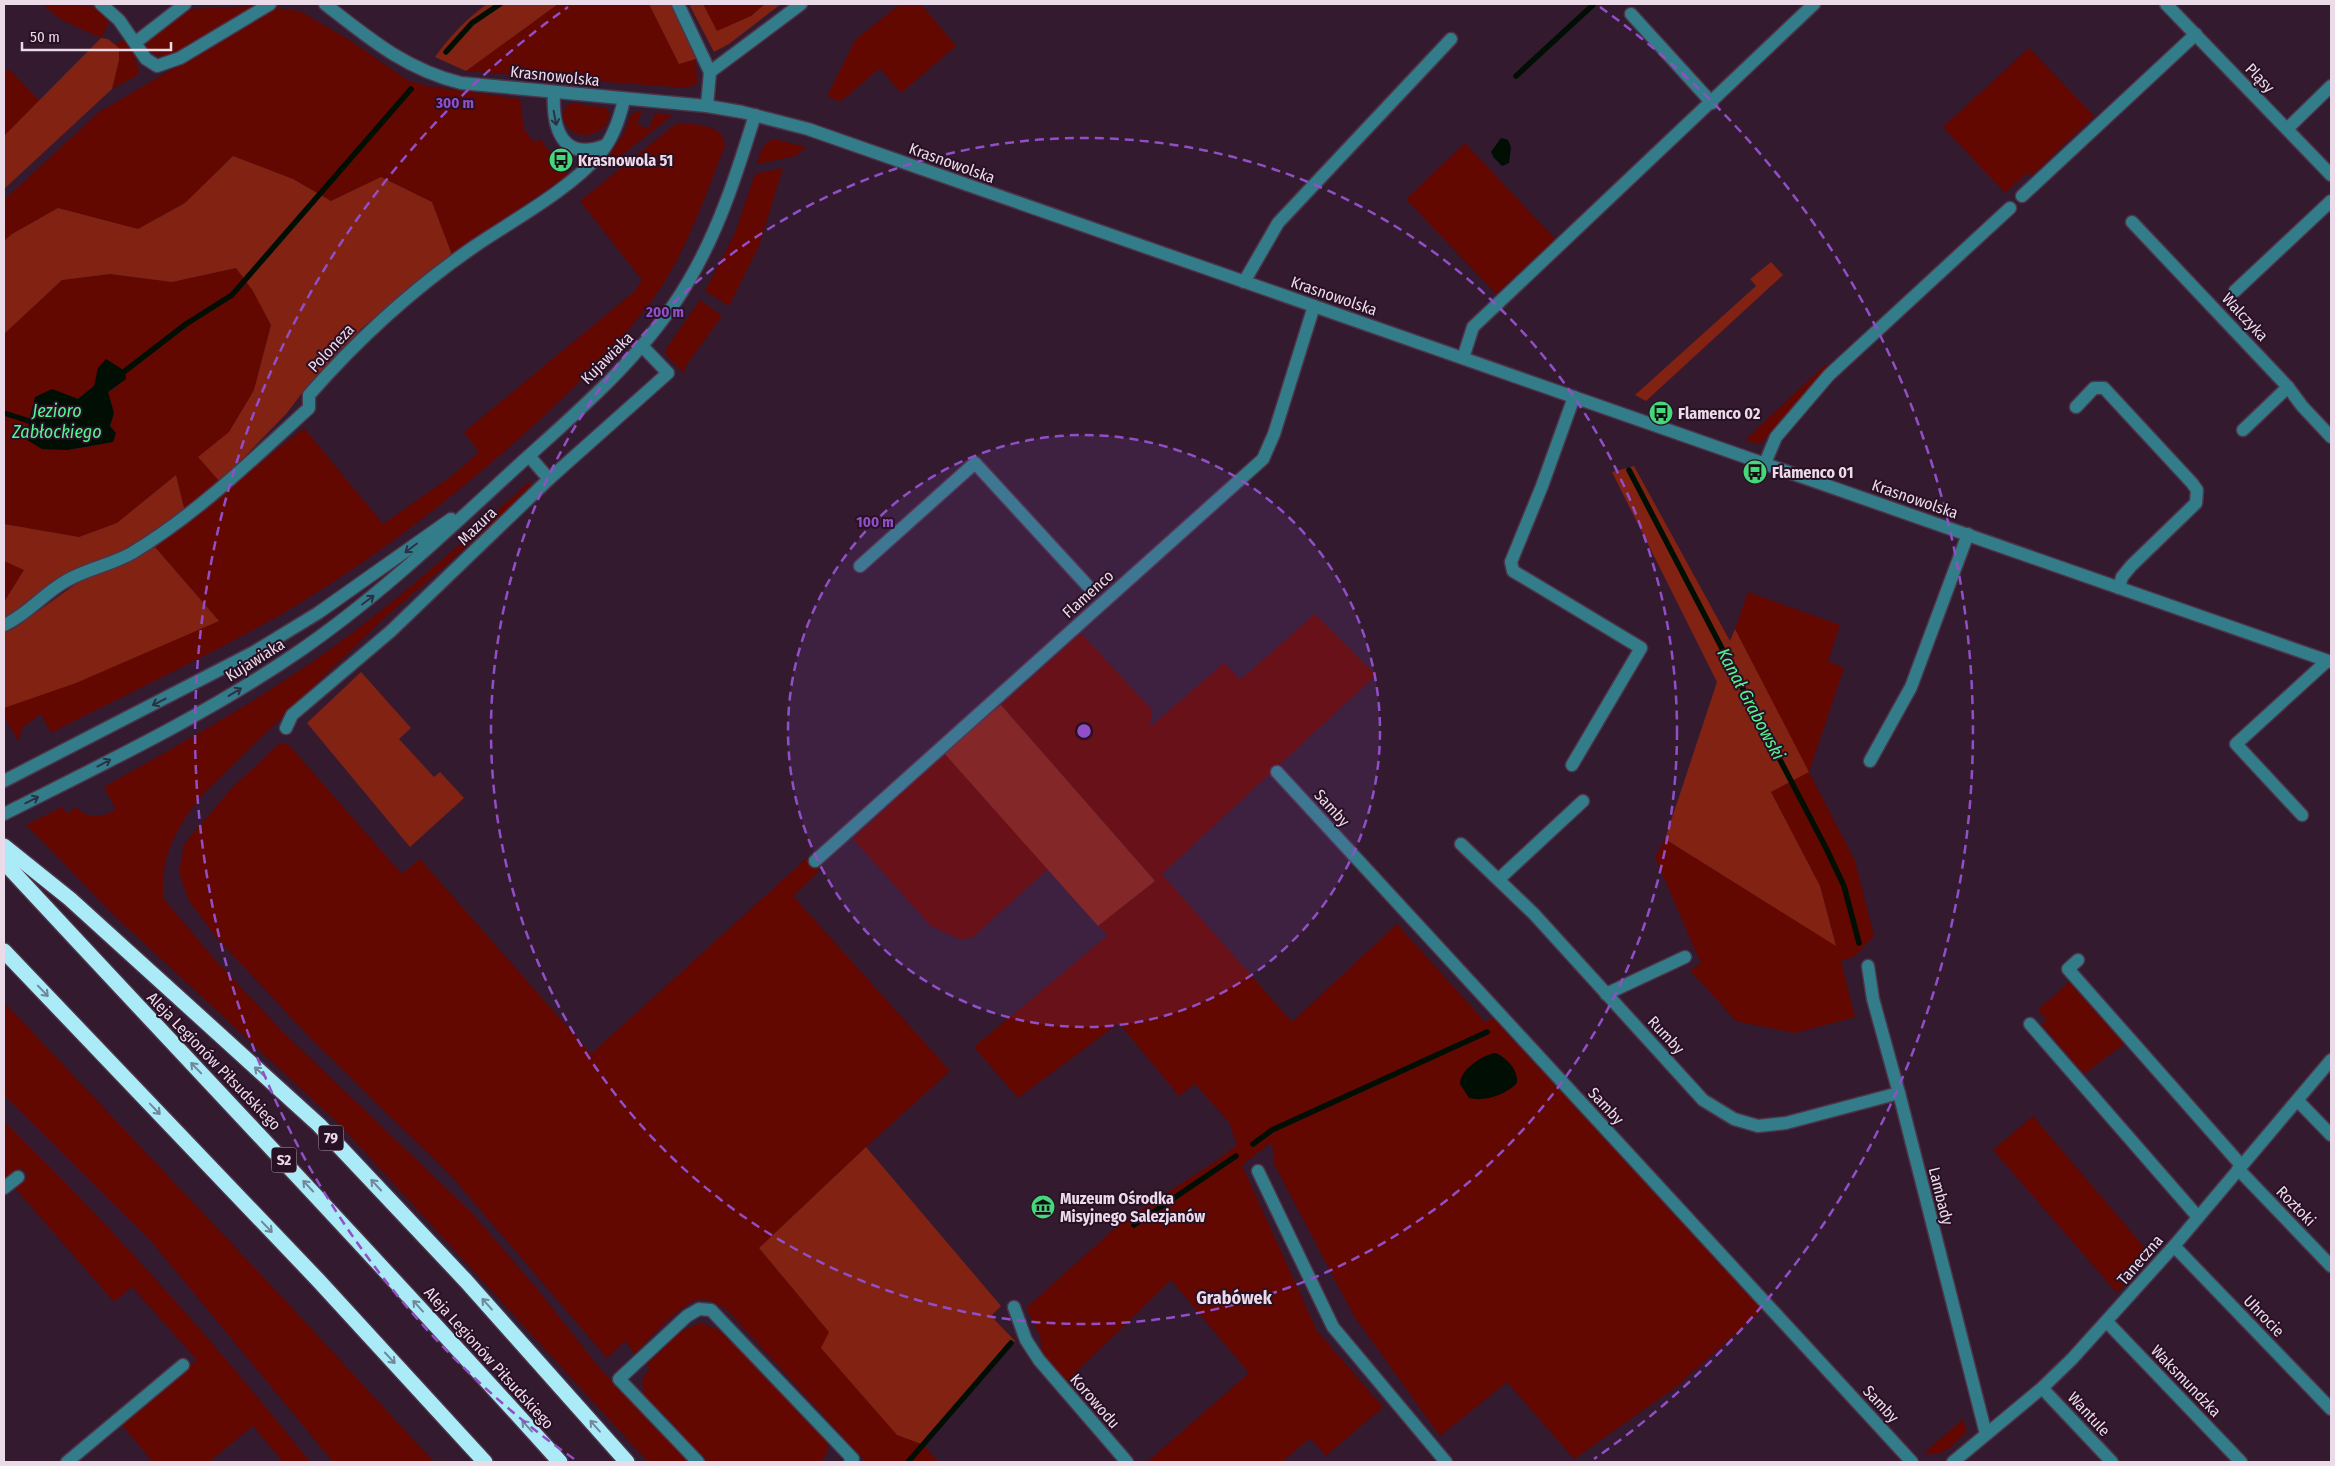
<svg xmlns="http://www.w3.org/2000/svg" width="2335" height="1466" font-family="'Fira Sans Condensed',sans-serif">
<style>
.green{fill:#630800;fill-rule:evenodd}
.forest{fill:#822213}
.water{fill:#010e04}
.lines{fill:none;stroke-linecap:round;stroke-linejoin:round}
.stream{stroke:#010e04;stroke-width:5.5}
.minor-casing{stroke:#4d3549;stroke-width:15}
.highway-casing{stroke:#4d3549;stroke-width:18}
.minor{stroke:#337d8b;stroke-width:12}
.highway{stroke:#abebf8;stroke-width:15}
.oneway{stroke:#2b3144}
.oneway2{stroke:#708899}
.ring{fill:none;stroke:#914fc7;stroke-width:2.5;stroke-dasharray:9 6}
.labels{text-anchor:middle;dominant-baseline:central;stroke-width:4;stroke-linejoin:round;paint-order:stroke}
.shield{fill:#281025;stroke:#b09dae;stroke-width:1}
.shield-label{font-size:15px;font-weight:bold;fill:#ebdae8}
.street-label{font-size:16px;fill:#ebdae8;stroke:#281025}
.poi-label{font-size:16px;font-weight:bold;fill:#ebdae8;stroke:#281025;text-anchor:start}
.water-label{font-size:18px;font-style:italic;fill:#53f790;stroke:#281025}
.neighbourhood-label{font-size:18px;font-weight:bold;fill:#ebdae8;stroke:#281025}
.centre{fill:#914fc7;stroke:#281025;stroke-width:2.5}
.ring-label{font-size:15px;text-anchor:middle;font-weight:bold;fill:#914fc7;stroke:#281025;stroke-width:4;stroke-linejoin:round;paint-order:stroke}
</style>
<rect width="100%" height="100%" fill="#331a2f"/>
<!-- green -->
<g class="green">
<path d="M42 4C64 4 101 0 109 22L101 38 60 19Z"/>
<polygon points="558,4 649,4 679,64 696,59 697,84 686,88 466,71"/>
<polygon points="703,4 765,4 751,16 716,32"/>
<polygon points="900,4 921,4 956,46 901,93 880,68 840,102 827,96 855,40"/>
<path d="M255 6C244 15 233 19 221 25 198 37 176 68 148 51L146 44 151 39 188 9Z"/>
<polygon points="277,8 300,11 351,41 407,80 427,86 520,99 524,129 535,143 540,139 568,175 452,255 432,202 381,177 331,201 293,179 233,156 185,203 138,229 58,208 12,234 4,241 4,200 99,112"/>
<polygon points="125,40 135,57 139,72 136,76 112,89 119,60 119,48 114,44"/>
<polygon points="2029,48 2094,116 2031,176 2028,172 2005,193 1943,127"/>
<polygon points="9,69 40,101 4,136 4,74"/>
<path d="M571 103 607 108C619 130 573 152 562 116L566 106Z"/>
<polygon points="642,110 637,124 649,129 655,113 673,115 609,165 605,161 623,135 632,114"/>
<path d="M677 123C695 125 724 123 725 146 707 191 691 239 665 281 633 331 588 374 545 415 466 488 378 557 285 612 209 656 129 693 51 733L41 714 23 727 18 741 4 716V708L219 621 155 547 304 428 383 524 453 475 479 452 464 432 635 291 642 280 580 201Z"/>
<path d="M773 139 806 147 796 156 757 164C760 152 762 145 773 139Z"/>
<polygon points="1465,143 1555,239 1496,294 1406,199"/>
<polygon points="783,168 759,246 729,306 705,291 735,233 755,174"/>
<path d="M236 268 253 291 271 325 254 390 229 432 199 457 220 482 185 512 176 475 117 523 79 537 4 524V334L62 280 110 274 172 282ZM98 368 119 386 108 392 114 413 100 445 67 450 42 449 29 421 35 397 59 391 77 399 94 386Z"/>
<polygon points="700,300 722,316 685,367 684,374 666,355 666,349"/>
<polygon points="1825,365 1828,367 1760,444 1745,440"/>
<path d="M530 481 531 486 528 494 380 622 202 795C176 829 161 853 163 898L218 963 283 1032 472 1213 539 1291 597 1365 689 1462H648L340 1125 118 919 26 825 62 807 68 814 75 807C89 819 100 818 116 810L104 787C183 742 262 699 336 645 405 595 467 538 530 481Z"/>
<polygon points="4,561 25,569 4,602"/>
<polygon points="1748,592 1840,625 1828,661 1844,668 1809,772 1855,861 1874,936 1855,956 1841,961 1855,1017 1795,1033 1736,1021 1690,970 1701,964 1655,857 1665,839 1836,945 1820,886 1771,792 1808,772 1735,629"/>
<polygon points="1315,614 1376,675 1162,874 1292,1022 1397,924 1485,1022 1493,1018 1762,1310 1676,1387 1574,1459 1507,1382 1440,1436 1354,1316 1274,1164 1272,1142 1242,1165 1317,1331 1383,1407 1326,1456 1310,1438 1282,1462 1147,1462 1249,1373 1171,1280 1066,1382 1042,1351 1040,1336 1026,1308 1123,1221 1216,1161 1237,1145 1229,1122 1195,1084 1179,1096 1119,1023 1018,1098 974,1047 1108,935 1098,926 1155,881 1001,705 1081,633 1152,710 1150,727 1224,663 1240,680"/>
<path d="M279 744H288L402 874 420 859 591 1054 807 858 819 871 793 896 950 1071 866 1147 759 1248 829 1332 897 1435 924 1445 938 1462H866L728 1311C720 1305 709 1298 699 1299 683 1302 646 1341 635 1354L625 1341 607 1358 453 1178 312 1040 216 937 189 901 179 872 184 844 231 789Z"/>
<polygon points="944,753 1049,868 972,938 960,939 931,926 853,839"/>
<polygon points="2069,982 2124,1044 2084,1074 2041,1024 2047,1020 2038,1010"/>
<polygon points="4,1002 283,1298 434,1462 333,1462 151,1241 4,1095"/>
<polygon points="2033,1116 2149,1253 2117,1293 1993,1150"/>
<path d="M4 1121C113 1228 215 1342 310 1462H283L253 1426 209 1462H153L122 1425 123 1421 197 1360 132 1287 114 1302 14 1187 28 1176 21 1167 4 1180Z"/>
<polygon points="701,1323 717,1329 730,1338 827,1441 828,1452 820,1462 708,1462 644,1394 642,1380 650,1368 647,1364 683,1330"/>
<path d="M1963 1419 1967 1432C1953 1444 1944 1459 1924 1453Z"/>
</g>
<!-- forest -->
<g class="forest">
<path d="M487 4H558L466 71 435 57C450 36 466 19 487 4Z"/>
<polygon points="649,4 671,4 696,59 679,64"/>
<polygon points="689,4 703,4 717,31 751,16 765,4 781,4 729,44 714,52"/>
<polygon points="101,38 108,39 119,48 119,60 112,89 4,189 4,136"/>
<polygon points="233,156 293,179 331,201 381,177 432,202 452,255 363,327 302,393 287,413 220,482 198,457 229,432 254,390 271,325 253,291 236,268 172,282 110,274 62,280 4,334 4,241 12,234 58,208 138,229 185,203"/>
<polygon points="1771,262 1783,275 1646,401 1635,395 1756,286 1750,279"/>
<polygon points="1634,466 1730,641 1735,629 1809,772 1771,792 1820,886 1836,946 1665,839 1717,682 1612,472"/>
<polygon points="176,475 185,512 121,551 56,579 8,616 4,616 4,602 24,570 4,561 4,524 79,537 117,523"/>
<polygon points="155,547 219,621 76,683 4,708 4,633 15,628 77,583"/>
<polygon points="361,672 411,728 399,739 434,777 440,772 464,798 410,847 307,723"/>
<polygon points="1001,705 1155,881 1098,926 944,753"/>
<polygon points="866,1147 1001,1306 991,1316 1015,1341 924,1445 897,1435 821,1348 829,1332 759,1248"/>
</g>
<!-- water -->
<g class="water">
<polygon points="1501,138 1508,140 1511,147 1509,163 1502,166 1494,158 1491,152"/>
<polygon points="106,359 125,371 126,379 108,392 114,413 110,426 116,433 113,442 67,450 42,449 27,440 29,421 35,397 52,389 78,399 94,386 98,368"/>
<path d="M1496 1053C1508 1059 1518 1070 1517 1083 1506 1095 1484 1102 1469 1098L1460 1084C1459 1070 1484 1054 1496 1053Z"/>
</g>
<g class="lines">
<!-- stream -->
<g class="stream">
<polyline points="446,52 472,23 500,4"/>
<polyline points="1516,76 1594,4"/>
<polyline points="125,371 186,324 232,295 411,89"/>
<polyline points="4,413 29,421"/>
<polyline points="1629,470 1826,848 1844,886 1859,943"/>
<polyline points="1253,1144 1272,1130 1487,1032"/>
<polyline points="1134,1225 1236,1156"/>
<polyline points="908,1462 1011,1343"/>
</g>
<defs>
<g id="minor">
<polyline points="101,4 119,20 146,59 157,66 180,58 270,4"/>
<path d="M325 4C370 39 405 69 461 83L707 106 742 112 808 129 2331 662"/>
<polyline points="678,4 710,72"/>
<polyline points="2166,4 2331,175"/>
<polyline points="1631,14 1712,103"/>
<polyline points="136,42 185,4"/>
<path d="M554 92C552 128 562 163 606 145"/>
<polyline points="707,106 710,72 801,4"/>
<polyline points="2287,129 2331,86"/>
<polyline points="2022,196 2196,34"/>
<polyline points="2132,222 2288,387 2302,406 2331,437"/>
<polyline points="1244,282 1278,223 1451,39"/>
<polyline points="2235,291 2331,201"/>
<polyline points="1463,358 1473,327 1814,4"/>
<polyline points="2076,407 2094,388 2104,388 2192,483 2197,490 2196,503 2131,566 2122,577 2119,588"/>
<polyline points="2243,430 2288,387"/>
<polyline points="529,456 549,479"/>
<polyline points="1765,463 1776,437 1829,375 2010,208"/>
<polyline points="860,566 975,463 1087,585"/>
<path d="M4 625C27 615 44 593 66 581 86 569 111 565 132 553 198 513 252 460 309 408V395C358 339 414 288 475 246 515 219 569 190 600 154 613 138 620 118 624 99"/>
<polyline points="286,728 292,715 391,631 549,479 668,373 643,347"/>
<polyline points="1870,761 1911,687 1968,534"/>
<polyline points="1572,765 1641,648 1513,571 1511,562 1542,486 1574,397"/>
<polyline points="1277,772 1912,1462"/>
<polyline points="4,781 254,652 318,613 451,519"/>
<path d="M4 814C105 763 208 714 301 650 382 594 451 527 523 461 583 407 647 352 688 282 719 230 737 173 755 115"/>
<polyline points="2302,815 2236,744 2327,661"/>
<polyline points="1461,844 1534,914 1703,1100 1734,1119 1758,1126 1786,1123 1899,1093"/>
<polyline points="815,861 1263,459 1274,434 1314,306"/>
<polyline points="1499,879 1583,801"/>
<polyline points="2078,960 2068,969 2241,1165"/>
<polyline points="1868,966 1873,999 1899,1093 1986,1434"/>
<polyline points="1606,994 1685,957"/>
<polyline points="2030,1024 2198,1217"/>
<polyline points="2298,1101 2331,1135"/>
<polyline points="2238,1169 2331,1266"/>
<polyline points="1258,1171 1333,1327 1446,1462"/>
<polyline points="4,1188 18,1177"/>
<polyline points="2174,1246 2331,1409"/>
<polyline points="1014,1307 1026,1340 1039,1360 1127,1462"/>
<polyline points="2107,1322 2241,1462"/>
<polyline points="2042,1388 2112,1462"/>
<polyline points="67,1462 183,1365"/>
<polyline points="698,1462 619,1379 687,1316 699,1309 711,1310 853,1459 850,1462"/>
<polyline points="1953,1462 2042,1388 2072,1359 2174,1246 2331,1060"/>
</g>
<g id="highway">
<polyline points="4,846 70,899 319,1125 466,1281 627,1462"/>
<path d="M4 862C189 1062 378 1259 560 1462"/>
<polyline points="4,951 318,1280 485,1462"/>
</g>
</defs>
<!-- minor casing -->
<use href="#minor" class="minor-casing"/>
<!-- highway casing -->
<use href="#highway" class="highway-casing"/>
<!-- minor -->
<use href="#minor" class="minor"/>
<!-- highway -->
<use href="#highway" class="highway"/>
</g>
<!-- one-way arrows -->
<defs><path id="oneway-shaft" d="M-6 0H5M1.5-3L5.5 0L1.5 3" fill="none" stroke-width="1.6" stroke-linecap="round" stroke-linejoin="round" transform="scale(1.25)"/></defs>
<g class="oneway">
<use href="#oneway-shaft" transform="translate(555 118) rotate(79)"/>
<use href="#oneway-shaft" transform="translate(411 548) rotate(143)"/>
<use href="#oneway-shaft" transform="translate(368 600) rotate(-37)"/>
<use href="#oneway-shaft" transform="translate(235 692) rotate(-31)"/>
<use href="#oneway-shaft" transform="translate(159 702) rotate(153)"/>
<use href="#oneway-shaft" transform="translate(104 763) rotate(-28)"/>
<use href="#oneway-shaft" transform="translate(32 800) rotate(-27)"/>
</g>
<g class="oneway2">
<use href="#oneway-shaft" transform="translate(43 991) rotate(46)"/>
<use href="#oneway-shaft" transform="translate(196 1068) rotate(-134)"/>
<use href="#oneway-shaft" transform="translate(260 1072) rotate(-138)"/>
<use href="#oneway-shaft" transform="translate(155 1109) rotate(46)"/>
<use href="#oneway-shaft" transform="translate(376 1185) rotate(-133)"/>
<use href="#oneway-shaft" transform="translate(308 1186) rotate(-133)"/>
<use href="#oneway-shaft" transform="translate(267 1227) rotate(46)"/>
<use href="#oneway-shaft" transform="translate(487 1304) rotate(-132)"/>
<use href="#oneway-shaft" transform="translate(418 1306) rotate(-132)"/>
<use href="#oneway-shaft" transform="translate(390 1358) rotate(47)"/>
<use href="#oneway-shaft" transform="translate(527 1426) rotate(-132)"/>
<use href="#oneway-shaft" transform="translate(595 1426) rotate(-131)"/>
</g>
<!-- distance rings -->
<circle cx="1084" cy="731" r="296" fill="#914fc7" fill-opacity=".12"/>
<g class="ring">
<circle cx="1084" cy="731" r="296"/>
<circle cx="1084" cy="731" r="593"/>
<path d="M574 1459A889 889 0 0 1 568 7M1600 7A889 889 0 0 1 1594 1459"/>
</g>
<!-- icons -->
<defs>
<symbol id="bus-disc" viewBox="-11 -11 22 22"><circle r="9.5" fill="#44d77b" stroke="#281025"/><path d="M-5-6H5V4H4V6H2V4H-2V6H-4V4H-5ZM-3.5-4V0h7V-4ZM-3.5 1.2v1.5H-2V1.2ZM2 1.2v1.5H3.5V1.2Z" fill="#111"/></symbol>
<symbol id="museum-disc" viewBox="-11 -11 22 22"><circle r="9.5" fill="#44d77b" stroke="#281025"/><path d="M0-6L6-3V-2H-6V-3ZM-5-1h2V3h-2ZM-1-1h2V3h-2ZM3-1h2V3H3ZM-6 4H6V6H-6Z" fill="#111"/></symbol>
</defs>
<g fill-rule="evenodd">
<use href="#bus-disc" x="547" y="146" width="28" height="28"/>
<use href="#bus-disc" x="1647" y="399" width="28" height="28"/>
<use href="#bus-disc" x="1741" y="458" width="28" height="28"/>
<use href="#museum-disc" x="1029" y="1193" width="28" height="28"/>
</g>
<g class="labels">
<!-- shield labels -->
<g class="shield">
<rect x="318.5" y="1125.5" width="25" height="25" rx="4"/>
<rect x="271.5" y="1147.5" width="25" height="25" rx="4"/>
</g>
<g class="shield-label">
<text x="331" y="1138">79</text>
<text x="284" y="1160">S2</text>
</g>
<!-- street labels -->
<g class="street-label">
<text transform="translate(555 76) rotate(6)">Krasnowolska</text>
<text transform="translate(2260 78) rotate(46)">Pląsy</text>
<text transform="translate(952 163) rotate(20)">Krasnowolska</text>
<text transform="translate(1334 296) rotate(19)">Krasnowolska</text>
<text transform="translate(2245 317) rotate(47)">Walczyka</text>
<text transform="translate(331 348) rotate(-47)">Poloneza</text>
<text transform="translate(607 358) rotate(-45)">Kujawiaka</text>
<text transform="translate(1915 499) rotate(19)">Krasnowolska</text>
<text transform="translate(477 526) rotate(-44)">Mazura</text>
<text transform="translate(1088 594) rotate(-42)">Flamenco</text>
<text transform="translate(255 660) rotate(-32)">Kujawiaka</text>
<text transform="translate(1332 808) rotate(48)">Samby</text>
<text transform="translate(1666 1035) rotate(47)">Rumby</text>
<text transform="translate(214 1061) rotate(46)">Aleja Legionów Piłsudskiego</text>
<text transform="translate(1606 1106) rotate(47)">Samby</text>
<text transform="translate(1941 1196) rotate(76)">Lambady</text>
<text transform="translate(2296 1206) rotate(46)">Roztoki</text>
<text transform="translate(2140 1260) rotate(-49)">Taneczna</text>
<text transform="translate(2264 1316) rotate(46)">Uhrocie</text>
<text transform="translate(489 1358) rotate(48)">Aleja Legionów Piłsudskiego</text>
<text transform="translate(2186 1381) rotate(46)">Waksmundzka</text>
<text transform="translate(1095 1401) rotate(49)">Korowodu</text>
<text transform="translate(1881 1404) rotate(47)">Samby</text>
<text transform="translate(2089 1414) rotate(47)">Wantule</text>
</g>
<!-- poi labels -->
<g class="poi-label">
<text x="578" y="160">Krasnowola 51</text>
<text x="1678" y="413">Flamenco 02</text>
<text x="1772" y="472">Flamenco 01</text>
<text x="1060" y="1198">Muzeum Ośrodka<tspan x="1060" dy="18">Misyjnego Salezjanów</tspan></text>
</g>
<!-- water labels -->
<g class="water-label">
<text x="57" y="411">Jezioro<tspan x="57" dy="21">Zabłockiego</tspan></text>
<text transform="translate(1751 704) rotate(62)">Kanał Grabowski</text>
</g>
<!-- neighbourhood labels -->
<g class="neighbourhood-label">
<text x="1234" y="1298">Grabówek</text>
</g>
</g>
<circle cx="1084" cy="731" r="8" class="centre"/>
<g class="ring-label">
<text x="455" y="108">300 m</text>
<text x="665" y="317">200 m</text>
<text x="875" y="527">100 m</text>
</g>
<!-- border -->
<rect width="2335" height="1466" fill="none" stroke="#ebdae8" stroke-width="10"/>
<!-- scale -->
<path d="M22 42v8h149v-8" fill="none" stroke="#ebdae8" stroke-width="2.5"/>
<text x="30" y="42" font-size="15" fill="#ebdae8" stroke="#281025" stroke-width="4" paint-order="stroke">50 m</text>
</svg>
